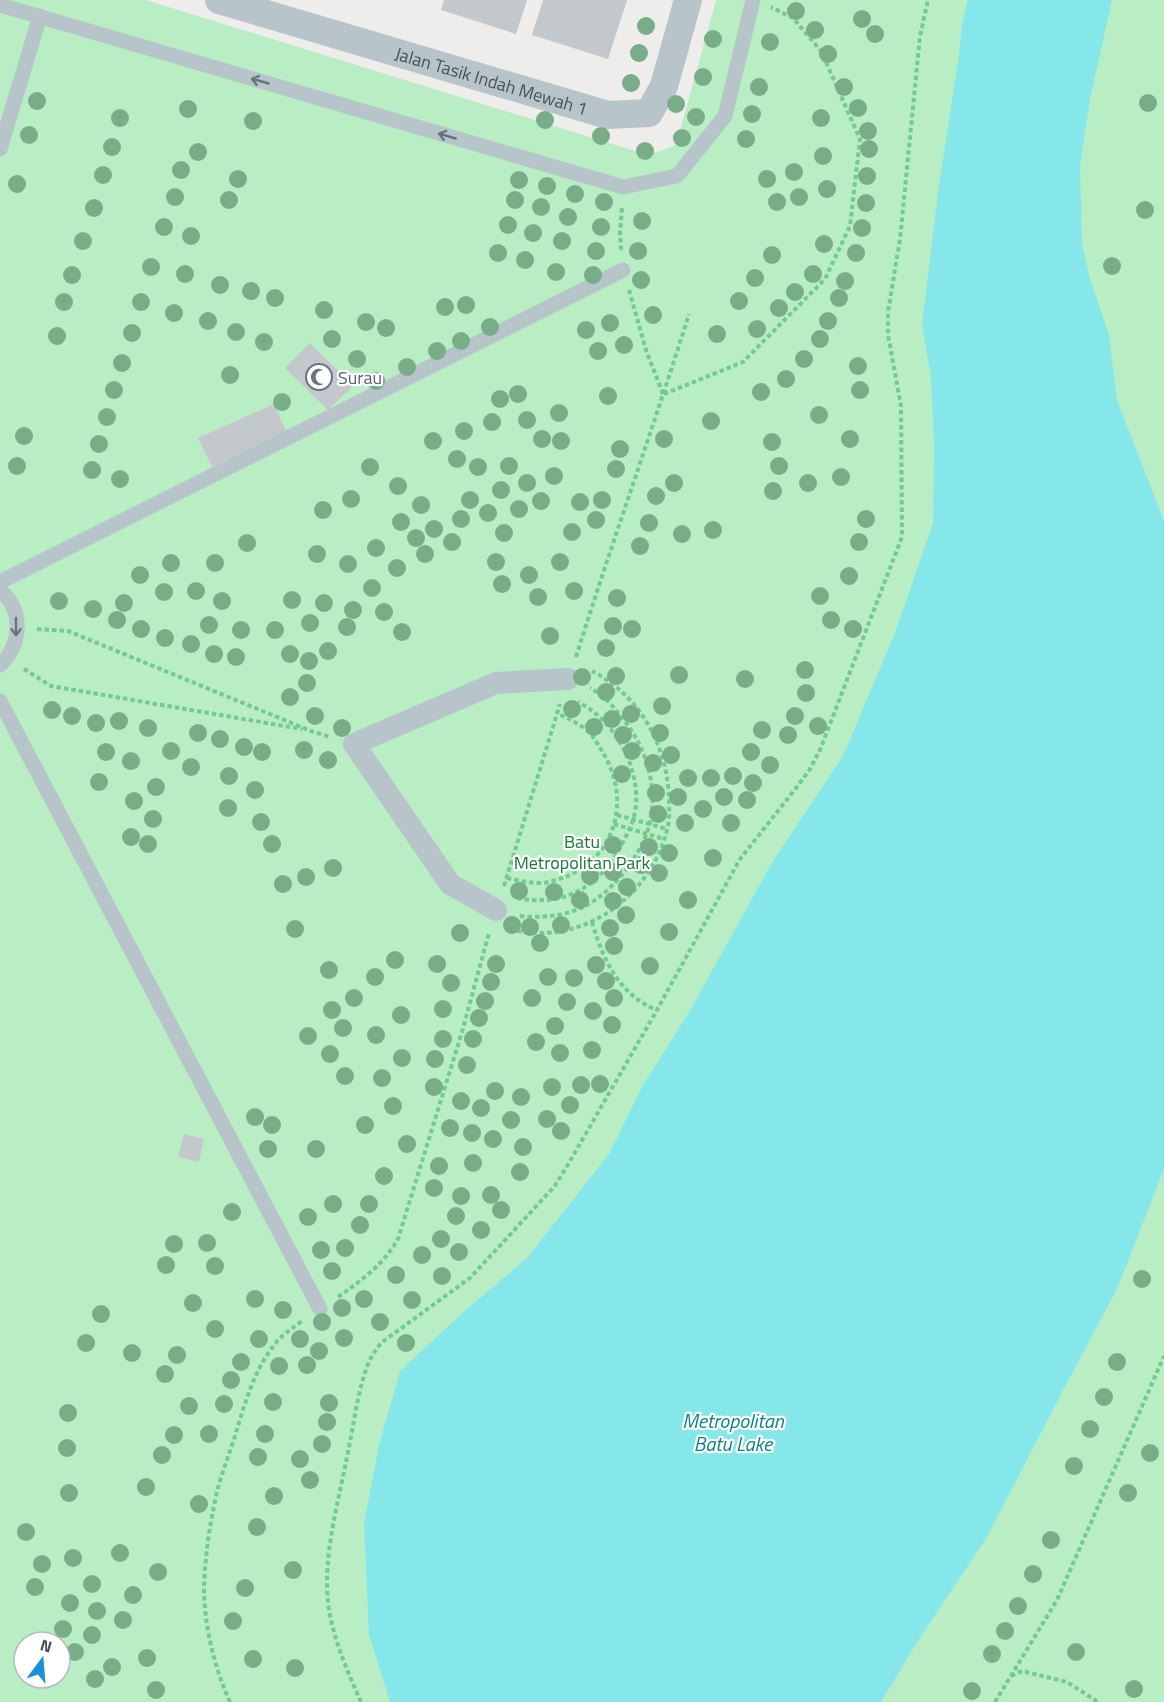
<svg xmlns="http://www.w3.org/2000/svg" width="1164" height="1702" font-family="'Titillium Web',sans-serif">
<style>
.green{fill:#b9eec4;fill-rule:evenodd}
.water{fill:#86e7ea}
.building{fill:#c3c8cc}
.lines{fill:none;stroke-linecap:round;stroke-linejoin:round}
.path{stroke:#72cb8f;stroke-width:4;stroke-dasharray:4.5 3;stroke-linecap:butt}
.service{stroke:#b7c4c9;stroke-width:15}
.pedestrian{stroke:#b7c4c9;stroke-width:22}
.minor{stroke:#b7c4c9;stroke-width:28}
.tree{fill:#78ad88}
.oneway{stroke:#67757b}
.labels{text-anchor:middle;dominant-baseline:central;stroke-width:4.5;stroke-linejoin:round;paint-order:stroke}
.street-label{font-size:18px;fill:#455359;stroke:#fff}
.worship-label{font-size:18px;fill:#5b616d;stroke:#fff;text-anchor:start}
.park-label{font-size:18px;fill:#177936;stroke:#fff}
.water-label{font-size:20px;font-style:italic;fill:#0e8387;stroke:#fff}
</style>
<rect width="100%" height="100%" fill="#efecec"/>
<!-- green -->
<path class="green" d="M0 0H146L648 155 676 145 716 0H1164V1702H0ZM24 1642H60V1678H24Z"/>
<!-- water -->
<polygon class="water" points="968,0 1112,0 1090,99 1080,166 1082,244 1090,279 1109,335 1117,400 1164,521 1164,1169 1117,1289 1061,1394 987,1537 919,1639 881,1702 390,1702 369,1635 364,1523 379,1445 400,1371 459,1316 527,1258 609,1154 643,1085 688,1014 773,861 843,756 895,633 933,523 934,446 931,377 922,325 938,192 959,55 962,24"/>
<!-- building -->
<g class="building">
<polygon points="444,0 527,0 516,34 441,10"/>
<polygon points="543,0 627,0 608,59 532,35"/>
<polygon points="310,343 353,386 328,410 285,368"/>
<polygon points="274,404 287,433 212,467 198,438"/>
<polygon points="184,1134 204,1139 199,1162 178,1157"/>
</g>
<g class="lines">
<!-- path -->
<g class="path">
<polyline points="621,250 620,232 622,207"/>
<polyline points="629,290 646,350 663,394"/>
<polyline points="664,394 743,362 825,279 850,226 860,139 821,51 793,18 771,7"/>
<polyline points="37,629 68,631 311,731 330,737"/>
<path d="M576 657C612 542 653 429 689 314"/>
<polyline points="24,669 51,686 302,729"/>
<polyline points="617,815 667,829"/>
<polyline points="614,824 664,839"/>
<path d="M507 878C517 880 528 883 539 883 547 883 557 880 565 877 618 856 631 797 602 751 598 745 594 737 589 732 580 724 569 719 557 713"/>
<polyline points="504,886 560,704"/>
<path d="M517 898C567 908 603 884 624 840 630 829 635 817 636 805 639 765 614 720 578 702"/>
<path d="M520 916C543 918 567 916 587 905 618 888 650 844 652 809 655 777 643 743 623 719 614 707 604 695 590 688"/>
<path d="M592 922C603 960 619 994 656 1010"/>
<path d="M510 929C580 948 650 898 667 830 670 819 669 809 669 798 667 745 640 696 592 671"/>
<path d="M338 1297C362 1280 383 1265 398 1239L462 1032 489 933"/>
<polyline points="1011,1676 1022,1671 1067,1682 1098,1702"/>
<path d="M230 1702C214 1667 204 1625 204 1587 205 1554 211 1515 219 1484 224 1467 230 1452 235 1436 244 1406 253 1373 272 1348 280 1336 291 1329 302 1321"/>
<path d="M361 1702C347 1670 332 1637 328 1602 323 1553 339 1500 348 1452 354 1424 357 1394 367 1367 370 1358 375 1351 381 1343L470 1278 554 1187 566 1168 657 1010 740 859 796 788 810 769 820 750 902 537 901 406 888 335V312L900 239 920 36 928 0"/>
<polyline points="995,1702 1057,1600 1164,1356"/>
</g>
<!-- service -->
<g class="service">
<polyline points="0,5 623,187 677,176 725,116 753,0"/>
<polyline points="0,149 40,16"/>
<polyline points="0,582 623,270"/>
<path d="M0 590C24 611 22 644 0 665"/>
<polyline points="0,701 320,1309"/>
</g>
<!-- pedestrian -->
<polyline class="pedestrian" points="496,910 450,884 354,744 496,683 568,679"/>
<!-- minor -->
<path class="minor" id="s1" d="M219 0 608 115 649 113 664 86 688 0"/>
</g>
<!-- trees -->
<g class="tree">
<circle cx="796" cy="11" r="9"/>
<circle cx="862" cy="19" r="9"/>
<circle cx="646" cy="26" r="9"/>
<circle cx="815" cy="30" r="9"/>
<circle cx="875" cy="34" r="9"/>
<circle cx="713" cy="39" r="9"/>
<circle cx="770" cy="42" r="9"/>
<circle cx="639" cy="53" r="9"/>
<circle cx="828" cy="54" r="9"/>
<circle cx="703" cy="77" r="9"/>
<circle cx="631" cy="83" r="9"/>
<circle cx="759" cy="87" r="9"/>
<circle cx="844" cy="87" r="9"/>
<circle cx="37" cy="101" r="9"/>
<circle cx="1148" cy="103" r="9"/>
<circle cx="676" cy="104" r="9"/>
<circle cx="858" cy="108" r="9"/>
<circle cx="188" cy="109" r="9"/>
<circle cx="752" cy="114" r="9"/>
<circle cx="696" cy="117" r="9"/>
<circle cx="120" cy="118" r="9"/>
<circle cx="821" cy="118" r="9"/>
<circle cx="545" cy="120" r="9"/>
<circle cx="253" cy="121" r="9"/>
<circle cx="868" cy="131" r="9"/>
<circle cx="29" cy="135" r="9"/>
<circle cx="601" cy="136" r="9"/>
<circle cx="682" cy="138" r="9"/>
<circle cx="746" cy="139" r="9"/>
<circle cx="112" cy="147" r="9"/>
<circle cx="869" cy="149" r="9"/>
<circle cx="645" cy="151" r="9"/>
<circle cx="198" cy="152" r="9"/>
<circle cx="823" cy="156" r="9"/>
<circle cx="181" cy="170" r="9"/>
<circle cx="794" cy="172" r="9"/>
<circle cx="103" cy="175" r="9"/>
<circle cx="867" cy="176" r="9"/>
<circle cx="238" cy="179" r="9"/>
<circle cx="767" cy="179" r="9"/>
<circle cx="519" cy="180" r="9"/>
<circle cx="17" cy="184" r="9"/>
<circle cx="547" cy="186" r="9"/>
<circle cx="827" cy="189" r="9"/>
<circle cx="575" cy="194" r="9"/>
<circle cx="175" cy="197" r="9"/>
<circle cx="799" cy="197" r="9"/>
<circle cx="229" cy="200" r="9"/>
<circle cx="515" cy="200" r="9"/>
<circle cx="604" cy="202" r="9"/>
<circle cx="777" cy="202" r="9"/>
<circle cx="866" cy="203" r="9"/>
<circle cx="541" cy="207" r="9"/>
<circle cx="94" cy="208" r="9"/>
<circle cx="1145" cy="210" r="9"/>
<circle cx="568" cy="217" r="9"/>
<circle cx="642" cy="221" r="9"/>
<circle cx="508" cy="225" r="9"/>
<circle cx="164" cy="227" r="9"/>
<circle cx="601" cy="227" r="9"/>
<circle cx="862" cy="228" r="9"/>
<circle cx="533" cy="233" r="9"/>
<circle cx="191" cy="236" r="9"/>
<circle cx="83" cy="241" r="9"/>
<circle cx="562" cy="241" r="9"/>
<circle cx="824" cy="244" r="9"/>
<circle cx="596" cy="251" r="9"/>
<circle cx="638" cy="251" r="9"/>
<circle cx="498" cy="253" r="9"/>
<circle cx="856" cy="253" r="9"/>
<circle cx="772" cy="255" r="9"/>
<circle cx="525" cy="260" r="9"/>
<circle cx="1112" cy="266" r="9"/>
<circle cx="151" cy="267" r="9"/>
<circle cx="556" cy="272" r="9"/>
<circle cx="185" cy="274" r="9"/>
<circle cx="813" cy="274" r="9"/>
<circle cx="72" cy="275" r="9"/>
<circle cx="593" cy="275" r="9"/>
<circle cx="755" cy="278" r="9"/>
<circle cx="641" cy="280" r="9"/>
<circle cx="845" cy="281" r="9"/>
<circle cx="220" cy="285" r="9"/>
<circle cx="251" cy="291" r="9"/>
<circle cx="795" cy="292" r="9"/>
<circle cx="275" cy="298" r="9"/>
<circle cx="839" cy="298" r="9"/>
<circle cx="739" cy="301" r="9"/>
<circle cx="64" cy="302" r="9"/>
<circle cx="141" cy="302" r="9"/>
<circle cx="466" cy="305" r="9"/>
<circle cx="445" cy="307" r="9"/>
<circle cx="779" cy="308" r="9"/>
<circle cx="324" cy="310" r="9"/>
<circle cx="174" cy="313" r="9"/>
<circle cx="653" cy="315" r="9"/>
<circle cx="208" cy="321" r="9"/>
<circle cx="828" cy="321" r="9"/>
<circle cx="366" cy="322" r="9"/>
<circle cx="610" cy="323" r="9"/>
<circle cx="490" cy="327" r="9"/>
<circle cx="386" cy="328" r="9"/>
<circle cx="757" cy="329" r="9"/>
<circle cx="586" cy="330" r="9"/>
<circle cx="236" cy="332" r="9"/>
<circle cx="132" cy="333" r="9"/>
<circle cx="717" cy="334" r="9"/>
<circle cx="57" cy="336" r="9"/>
<circle cx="332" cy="339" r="9"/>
<circle cx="820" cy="339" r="9"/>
<circle cx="461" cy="341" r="9"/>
<circle cx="264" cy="342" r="9"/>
<circle cx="624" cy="345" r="9"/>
<circle cx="437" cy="351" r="9"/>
<circle cx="598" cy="351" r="9"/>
<circle cx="357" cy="359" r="9"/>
<circle cx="804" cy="359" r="9"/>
<circle cx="122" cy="363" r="9"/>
<circle cx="858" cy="366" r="9"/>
<circle cx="407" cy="367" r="9"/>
<circle cx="230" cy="375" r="9"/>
<circle cx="786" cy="379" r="9"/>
<circle cx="376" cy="381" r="9"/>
<circle cx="114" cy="390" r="9"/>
<circle cx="860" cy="390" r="9"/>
<circle cx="761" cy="392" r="9"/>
<circle cx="518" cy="394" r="9"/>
<circle cx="608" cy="396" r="9"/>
<circle cx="500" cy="399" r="9"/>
<circle cx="282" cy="402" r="9"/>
<circle cx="559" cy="413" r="9"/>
<circle cx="819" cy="415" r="9"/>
<circle cx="107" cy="417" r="9"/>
<circle cx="527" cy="420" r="9"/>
<circle cx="711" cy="421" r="9"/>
<circle cx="492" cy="422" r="9"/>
<circle cx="464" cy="431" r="9"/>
<circle cx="24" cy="436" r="9"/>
<circle cx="542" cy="439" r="9"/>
<circle cx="664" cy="439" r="9"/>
<circle cx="850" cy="439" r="9"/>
<circle cx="433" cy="441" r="9"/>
<circle cx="561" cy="441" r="9"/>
<circle cx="772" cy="442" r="9"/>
<circle cx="99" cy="444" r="9"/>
<circle cx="620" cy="449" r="9"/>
<circle cx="457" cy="459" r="9"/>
<circle cx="17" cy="466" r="9"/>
<circle cx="509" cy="466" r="9"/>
<circle cx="779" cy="466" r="9"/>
<circle cx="370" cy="467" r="9"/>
<circle cx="478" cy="467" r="9"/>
<circle cx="616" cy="469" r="9"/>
<circle cx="92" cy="470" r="9"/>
<circle cx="554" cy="476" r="9"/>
<circle cx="841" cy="477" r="9"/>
<circle cx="120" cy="479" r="9"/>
<circle cx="527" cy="483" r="9"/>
<circle cx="674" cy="483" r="9"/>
<circle cx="808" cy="483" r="9"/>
<circle cx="398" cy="486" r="9"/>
<circle cx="501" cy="490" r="9"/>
<circle cx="773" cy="491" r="9"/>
<circle cx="656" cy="496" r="9"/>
<circle cx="351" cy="499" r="9"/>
<circle cx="470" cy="500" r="9"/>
<circle cx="602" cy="500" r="9"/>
<circle cx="541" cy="501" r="9"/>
<circle cx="580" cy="502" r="9"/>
<circle cx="421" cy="505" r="9"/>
<circle cx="519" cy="509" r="9"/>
<circle cx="323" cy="510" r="9"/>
<circle cx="488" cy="513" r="9"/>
<circle cx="461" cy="519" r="9"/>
<circle cx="866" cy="519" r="9"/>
<circle cx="596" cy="520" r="9"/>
<circle cx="401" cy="522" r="9"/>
<circle cx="649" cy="523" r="9"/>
<circle cx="434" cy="529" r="9"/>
<circle cx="713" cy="530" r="9"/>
<circle cx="572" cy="532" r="9"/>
<circle cx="504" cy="533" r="9"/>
<circle cx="682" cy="534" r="9"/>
<circle cx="416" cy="538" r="9"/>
<circle cx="452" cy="542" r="9"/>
<circle cx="859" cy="542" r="9"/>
<circle cx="247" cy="543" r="9"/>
<circle cx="640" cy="546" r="9"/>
<circle cx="376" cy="548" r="9"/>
<circle cx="317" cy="554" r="9"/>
<circle cx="425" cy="554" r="9"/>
<circle cx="496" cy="562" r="9"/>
<circle cx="560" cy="562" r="9"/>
<circle cx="171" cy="563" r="9"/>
<circle cx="215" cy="563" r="9"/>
<circle cx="348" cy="564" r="9"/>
<circle cx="397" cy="568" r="9"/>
<circle cx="140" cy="575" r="9"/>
<circle cx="529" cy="575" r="9"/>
<circle cx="849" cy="576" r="9"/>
<circle cx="502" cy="584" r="9"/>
<circle cx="372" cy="588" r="9"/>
<circle cx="196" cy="591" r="9"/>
<circle cx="574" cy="591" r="9"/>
<circle cx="164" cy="592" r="9"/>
<circle cx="820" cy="596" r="9"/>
<circle cx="538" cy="597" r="9"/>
<circle cx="617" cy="598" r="9"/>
<circle cx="292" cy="600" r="9"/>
<circle cx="59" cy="601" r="9"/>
<circle cx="222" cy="601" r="9"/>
<circle cx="124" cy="603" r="9"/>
<circle cx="324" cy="603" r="9"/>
<circle cx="93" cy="609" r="9"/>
<circle cx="353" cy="610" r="9"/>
<circle cx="384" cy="612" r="9"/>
<circle cx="117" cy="620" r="9"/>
<circle cx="831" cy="620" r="9"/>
<circle cx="310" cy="623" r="9"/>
<circle cx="209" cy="625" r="9"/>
<circle cx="613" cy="626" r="9"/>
<circle cx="347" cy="627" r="9"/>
<circle cx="141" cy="629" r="9"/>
<circle cx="632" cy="629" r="9"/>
<circle cx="853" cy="629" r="9"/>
<circle cx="241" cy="630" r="9"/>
<circle cx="275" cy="630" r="9"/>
<circle cx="402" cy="632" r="9"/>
<circle cx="550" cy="636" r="9"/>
<circle cx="165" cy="638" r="9"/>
<circle cx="191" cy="644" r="9"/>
<circle cx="606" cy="648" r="9"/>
<circle cx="328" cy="651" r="9"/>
<circle cx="214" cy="654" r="9"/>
<circle cx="290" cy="654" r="9"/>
<circle cx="236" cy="657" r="9"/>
<circle cx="309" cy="661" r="9"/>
<circle cx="805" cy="670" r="9"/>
<circle cx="679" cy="675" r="9"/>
<circle cx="616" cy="676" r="9"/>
<circle cx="582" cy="677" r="9"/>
<circle cx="745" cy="679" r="9"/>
<circle cx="307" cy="683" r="9"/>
<circle cx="606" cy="692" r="9"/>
<circle cx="806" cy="693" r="9"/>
<circle cx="290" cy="697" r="9"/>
<circle cx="662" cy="706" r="9"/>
<circle cx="572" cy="709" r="9"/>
<circle cx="52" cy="710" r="9"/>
<circle cx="631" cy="714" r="9"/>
<circle cx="72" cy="716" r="9"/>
<circle cx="315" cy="716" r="9"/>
<circle cx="795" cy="716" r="9"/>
<circle cx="612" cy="719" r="9"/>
<circle cx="119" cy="721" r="9"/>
<circle cx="96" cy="723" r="9"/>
<circle cx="818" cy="726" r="9"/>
<circle cx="594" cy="727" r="9"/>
<circle cx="148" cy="728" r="9"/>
<circle cx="342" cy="728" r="9"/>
<circle cx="762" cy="730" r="9"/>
<circle cx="198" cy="733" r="9"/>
<circle cx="660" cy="733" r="9"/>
<circle cx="623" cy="735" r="9"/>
<circle cx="788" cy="735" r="9"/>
<circle cx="220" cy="739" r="9"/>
<circle cx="244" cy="747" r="9"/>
<circle cx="304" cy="750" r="9"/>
<circle cx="171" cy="751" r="9"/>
<circle cx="632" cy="751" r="9"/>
<circle cx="106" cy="752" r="9"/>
<circle cx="262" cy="752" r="9"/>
<circle cx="751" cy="752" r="9"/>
<circle cx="671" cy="755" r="9"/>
<circle cx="328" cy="760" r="9"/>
<circle cx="131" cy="761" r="9"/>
<circle cx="653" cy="763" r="9"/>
<circle cx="770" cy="765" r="9"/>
<circle cx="191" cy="767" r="9"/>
<circle cx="622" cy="774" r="9"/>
<circle cx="229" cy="776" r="9"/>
<circle cx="733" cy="776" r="9"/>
<circle cx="688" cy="778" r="9"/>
<circle cx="711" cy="778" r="9"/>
<circle cx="99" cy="782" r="9"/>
<circle cx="753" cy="783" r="9"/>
<circle cx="156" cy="787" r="9"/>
<circle cx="255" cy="790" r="9"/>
<circle cx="656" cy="793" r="9"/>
<circle cx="678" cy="797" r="9"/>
<circle cx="724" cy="797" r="9"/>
<circle cx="747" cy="800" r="9"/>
<circle cx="134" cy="801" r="9"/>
<circle cx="228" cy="808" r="9"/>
<circle cx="703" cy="809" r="9"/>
<circle cx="658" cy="814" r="9"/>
<circle cx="153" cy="819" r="9"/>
<circle cx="261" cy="822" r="9"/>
<circle cx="685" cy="823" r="9"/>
<circle cx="731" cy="823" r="9"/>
<circle cx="131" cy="837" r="9"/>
<circle cx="148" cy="844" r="9"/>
<circle cx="272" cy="844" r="9"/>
<circle cx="613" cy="845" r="9"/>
<circle cx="649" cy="847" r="9"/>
<circle cx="669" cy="853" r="9"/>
<circle cx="713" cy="858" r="9"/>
<circle cx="641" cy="865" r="9"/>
<circle cx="333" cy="868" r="9"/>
<circle cx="613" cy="872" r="9"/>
<circle cx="659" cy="873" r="9"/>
<circle cx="590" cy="876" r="9"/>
<circle cx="306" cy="877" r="9"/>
<circle cx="283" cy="884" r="9"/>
<circle cx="627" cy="887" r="9"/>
<circle cx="519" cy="891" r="9"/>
<circle cx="554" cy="892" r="9"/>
<circle cx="580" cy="900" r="9"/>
<circle cx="688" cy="900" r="9"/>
<circle cx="613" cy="901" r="9"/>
<circle cx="626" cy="915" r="9"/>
<circle cx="512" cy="925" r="9"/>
<circle cx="561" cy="925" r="9"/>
<circle cx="530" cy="927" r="9"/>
<circle cx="610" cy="928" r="9"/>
<circle cx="295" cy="929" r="9"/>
<circle cx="669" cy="932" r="9"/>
<circle cx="460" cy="933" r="9"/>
<circle cx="540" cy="943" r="9"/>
<circle cx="614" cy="946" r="9"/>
<circle cx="395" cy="960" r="9"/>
<circle cx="437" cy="964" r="9"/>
<circle cx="496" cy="964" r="9"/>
<circle cx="596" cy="965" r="9"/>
<circle cx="650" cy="966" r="9"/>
<circle cx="329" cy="970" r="9"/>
<circle cx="375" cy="977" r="9"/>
<circle cx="548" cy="977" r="9"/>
<circle cx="574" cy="978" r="9"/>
<circle cx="606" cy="981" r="9"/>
<circle cx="491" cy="982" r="9"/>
<circle cx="451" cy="983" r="9"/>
<circle cx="354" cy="998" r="9"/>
<circle cx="532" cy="998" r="9"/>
<circle cx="614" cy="998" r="9"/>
<circle cx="485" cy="1001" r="9"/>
<circle cx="567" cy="1002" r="9"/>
<circle cx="443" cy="1009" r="9"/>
<circle cx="332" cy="1010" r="9"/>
<circle cx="593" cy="1011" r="9"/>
<circle cx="401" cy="1015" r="9"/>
<circle cx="479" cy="1018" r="9"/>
<circle cx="612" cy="1025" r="9"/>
<circle cx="555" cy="1026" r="9"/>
<circle cx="343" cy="1028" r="9"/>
<circle cx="376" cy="1035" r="9"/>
<circle cx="308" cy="1036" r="9"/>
<circle cx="443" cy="1039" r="9"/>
<circle cx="473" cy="1039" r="9"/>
<circle cx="536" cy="1042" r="9"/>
<circle cx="592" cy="1050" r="9"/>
<circle cx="560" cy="1053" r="9"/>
<circle cx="330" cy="1054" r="9"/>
<circle cx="402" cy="1058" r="9"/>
<circle cx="435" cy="1059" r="9"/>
<circle cx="467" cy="1065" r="9"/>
<circle cx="345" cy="1076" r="9"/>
<circle cx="382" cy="1078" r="9"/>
<circle cx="600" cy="1084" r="9"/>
<circle cx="581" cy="1085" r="9"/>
<circle cx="434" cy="1087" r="9"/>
<circle cx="552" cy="1087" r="9"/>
<circle cx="495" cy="1091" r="9"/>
<circle cx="521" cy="1097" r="9"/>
<circle cx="461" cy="1101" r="9"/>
<circle cx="570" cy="1105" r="9"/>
<circle cx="393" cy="1106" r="9"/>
<circle cx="481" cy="1108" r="9"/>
<circle cx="255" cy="1117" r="9"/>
<circle cx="547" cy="1119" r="9"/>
<circle cx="511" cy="1120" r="9"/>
<circle cx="272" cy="1125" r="9"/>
<circle cx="365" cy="1125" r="9"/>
<circle cx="450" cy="1128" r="9"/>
<circle cx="561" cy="1131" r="9"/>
<circle cx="472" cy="1133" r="9"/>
<circle cx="493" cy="1139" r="9"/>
<circle cx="407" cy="1144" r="9"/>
<circle cx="523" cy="1147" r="9"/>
<circle cx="268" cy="1149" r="9"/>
<circle cx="316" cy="1149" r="9"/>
<circle cx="473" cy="1163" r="9"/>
<circle cx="439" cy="1166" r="9"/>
<circle cx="520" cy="1172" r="9"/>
<circle cx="384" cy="1176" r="9"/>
<circle cx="434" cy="1188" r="9"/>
<circle cx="491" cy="1195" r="9"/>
<circle cx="461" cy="1196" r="9"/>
<circle cx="333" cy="1204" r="9"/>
<circle cx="369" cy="1204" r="9"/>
<circle cx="501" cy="1210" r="9"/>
<circle cx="232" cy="1212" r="9"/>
<circle cx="456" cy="1216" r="9"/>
<circle cx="308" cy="1217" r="9"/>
<circle cx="360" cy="1225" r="9"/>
<circle cx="481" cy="1230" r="9"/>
<circle cx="441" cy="1239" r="9"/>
<circle cx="207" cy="1243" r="9"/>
<circle cx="174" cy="1244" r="9"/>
<circle cx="345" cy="1248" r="9"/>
<circle cx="321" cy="1250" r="9"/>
<circle cx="459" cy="1252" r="9"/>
<circle cx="422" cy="1255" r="9"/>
<circle cx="166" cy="1265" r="9"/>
<circle cx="215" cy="1266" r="9"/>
<circle cx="332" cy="1271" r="9"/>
<circle cx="396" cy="1275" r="9"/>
<circle cx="442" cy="1276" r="9"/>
<circle cx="1142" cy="1279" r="9"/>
<circle cx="255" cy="1299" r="9"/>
<circle cx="364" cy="1299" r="9"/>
<circle cx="412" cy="1300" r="9"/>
<circle cx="193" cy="1303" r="9"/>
<circle cx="342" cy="1308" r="9"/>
<circle cx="283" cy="1310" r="9"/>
<circle cx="101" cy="1314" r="9"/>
<circle cx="322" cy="1322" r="9"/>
<circle cx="380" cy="1322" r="9"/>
<circle cx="215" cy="1329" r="9"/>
<circle cx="344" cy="1338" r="9"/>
<circle cx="259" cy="1339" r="9"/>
<circle cx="300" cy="1339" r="9"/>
<circle cx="86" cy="1343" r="9"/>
<circle cx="406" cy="1343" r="9"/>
<circle cx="319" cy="1351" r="9"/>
<circle cx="132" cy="1353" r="9"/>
<circle cx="177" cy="1355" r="9"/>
<circle cx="241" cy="1362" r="9"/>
<circle cx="1117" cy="1362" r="9"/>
<circle cx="307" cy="1365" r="9"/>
<circle cx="279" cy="1366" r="9"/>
<circle cx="165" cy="1374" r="9"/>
<circle cx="231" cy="1380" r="9"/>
<circle cx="1104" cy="1397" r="9"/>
<circle cx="273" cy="1402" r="9"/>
<circle cx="329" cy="1403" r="9"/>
<circle cx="224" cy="1404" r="9"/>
<circle cx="189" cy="1406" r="9"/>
<circle cx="68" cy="1413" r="9"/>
<circle cx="327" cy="1422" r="9"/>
<circle cx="1090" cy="1429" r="9"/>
<circle cx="209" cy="1434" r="9"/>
<circle cx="265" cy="1434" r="9"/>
<circle cx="174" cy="1435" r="9"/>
<circle cx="322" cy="1444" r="9"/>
<circle cx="67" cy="1448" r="9"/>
<circle cx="1150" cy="1453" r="9"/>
<circle cx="162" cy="1455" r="9"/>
<circle cx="258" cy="1457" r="9"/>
<circle cx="300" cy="1459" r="9"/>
<circle cx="1074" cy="1466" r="9"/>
<circle cx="310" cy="1480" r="9"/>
<circle cx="146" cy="1487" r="9"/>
<circle cx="69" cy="1493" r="9"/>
<circle cx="1128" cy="1493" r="9"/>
<circle cx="274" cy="1496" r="9"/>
<circle cx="199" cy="1504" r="9"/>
<circle cx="257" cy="1527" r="9"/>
<circle cx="26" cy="1532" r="9"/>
<circle cx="1051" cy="1540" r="9"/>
<circle cx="120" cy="1553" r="9"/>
<circle cx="73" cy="1558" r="9"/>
<circle cx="42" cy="1564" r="9"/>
<circle cx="293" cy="1570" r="9"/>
<circle cx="158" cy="1572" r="9"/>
<circle cx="1033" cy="1574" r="9"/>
<circle cx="92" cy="1584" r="9"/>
<circle cx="35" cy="1587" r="9"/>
<circle cx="245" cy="1588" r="9"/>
<circle cx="133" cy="1595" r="9"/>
<circle cx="70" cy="1603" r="9"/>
<circle cx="1018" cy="1606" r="9"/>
<circle cx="97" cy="1611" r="9"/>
<circle cx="123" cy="1620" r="9"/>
<circle cx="233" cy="1621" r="9"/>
<circle cx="63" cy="1629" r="9"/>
<circle cx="1005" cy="1631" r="9"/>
<circle cx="92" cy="1635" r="9"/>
<circle cx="75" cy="1652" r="9"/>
<circle cx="1076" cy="1652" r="9"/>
<circle cx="992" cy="1654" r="9"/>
<circle cx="147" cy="1658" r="9"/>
<circle cx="253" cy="1659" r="9"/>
<circle cx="112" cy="1667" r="9"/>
<circle cx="295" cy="1668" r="9"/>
<circle cx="95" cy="1679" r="9"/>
<circle cx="1134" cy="1689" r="9"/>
<circle cx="156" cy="1690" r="9"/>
<circle cx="972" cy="1691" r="9"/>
</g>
<!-- one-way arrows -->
<defs><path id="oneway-shaft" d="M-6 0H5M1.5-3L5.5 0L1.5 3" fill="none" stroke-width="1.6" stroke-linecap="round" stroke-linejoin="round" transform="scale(1.5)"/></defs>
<g class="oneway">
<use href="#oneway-shaft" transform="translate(260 81) rotate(-164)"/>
<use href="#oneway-shaft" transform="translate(447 136) rotate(-164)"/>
<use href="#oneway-shaft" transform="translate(16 627) rotate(90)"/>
</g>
<!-- icons -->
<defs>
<symbol id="mosque-ring" viewBox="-11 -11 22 22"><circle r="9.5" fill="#fff" stroke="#6b7280" stroke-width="1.5"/><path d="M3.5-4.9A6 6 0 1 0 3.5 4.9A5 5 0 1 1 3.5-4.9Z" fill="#6b7280"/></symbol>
</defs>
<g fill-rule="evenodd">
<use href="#mosque-ring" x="304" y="362" width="30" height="30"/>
</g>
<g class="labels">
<!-- street labels -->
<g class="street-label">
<text stroke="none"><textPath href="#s1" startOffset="284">Jalan Tasik Indah Mewah 1</textPath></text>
</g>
<!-- worship labels -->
<g class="worship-label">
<text x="338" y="377">Surau</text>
</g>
<!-- park labels -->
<g class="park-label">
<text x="582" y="841">Batu<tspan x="582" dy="21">Metropolitan Park</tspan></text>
</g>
<!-- water labels -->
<g class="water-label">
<text x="733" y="1420">Metropolitan<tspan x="733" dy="23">Batu Lake</tspan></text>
</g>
</g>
<!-- north arrow -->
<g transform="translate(42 1660) rotate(16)"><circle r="28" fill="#ffffff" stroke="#b5babd" stroke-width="1.5"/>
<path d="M0-4.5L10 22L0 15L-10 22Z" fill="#1a90db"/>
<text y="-9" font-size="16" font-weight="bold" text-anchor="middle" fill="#455359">N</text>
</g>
</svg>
